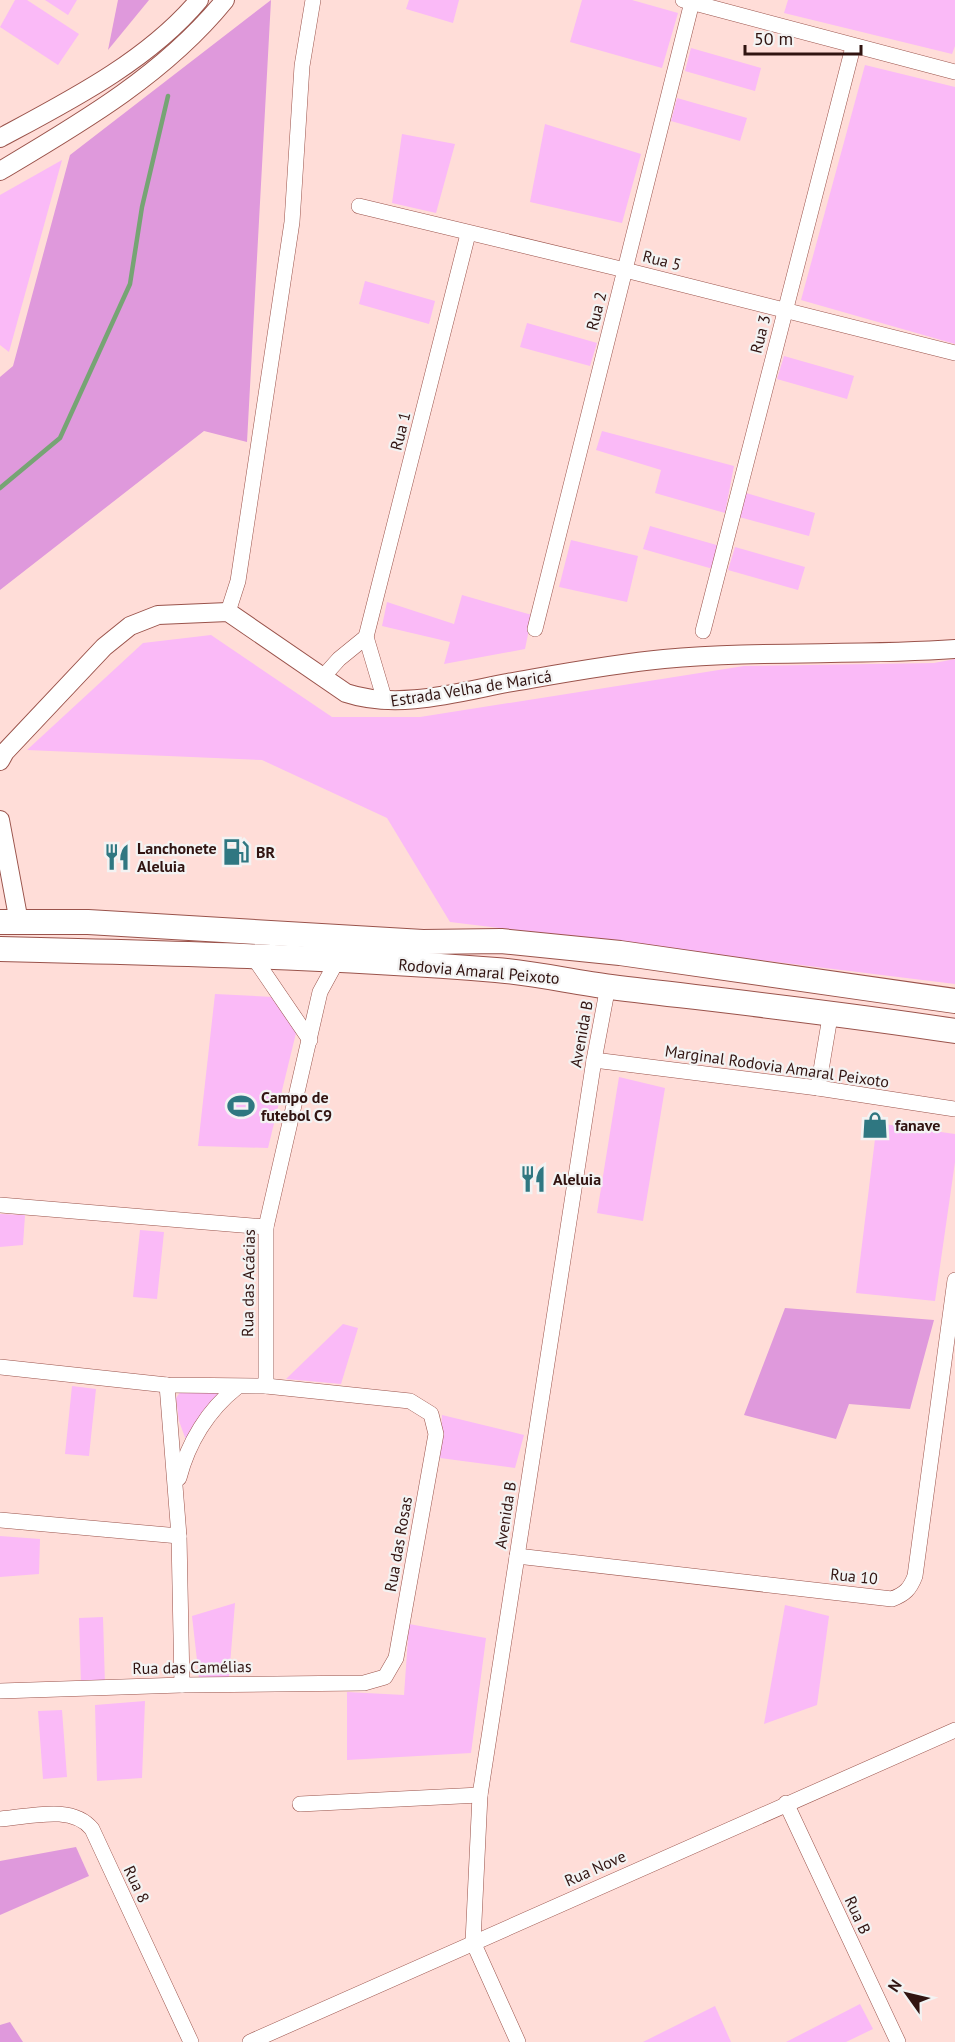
<svg xmlns="http://www.w3.org/2000/svg" width="955" height="2042" font-family="'PT Sans',sans-serif">
<style>
.green{fill:#fabaf7}
.forest{fill:#df99dc}
.lines{fill:none;stroke-linecap:round;stroke-linejoin:round}
.stream{stroke:#76a474;stroke-width:4.5}
.minor-casing{stroke:#9a534b;stroke-width:16}
.tertiary-casing{stroke:#9a534b;stroke-width:20}
.trunk-casing{stroke:#9a534b;stroke-width:26}
.minor{stroke:#fff;stroke-width:15}
.tertiary{stroke:#fff;stroke-width:18}
.trunk{stroke:#fff;stroke-width:24}
.labels{text-anchor:middle;dominant-baseline:central;stroke-width:4.5;stroke-linejoin:round;paint-order:stroke}
.street-label{font-size:16px;fill:#311411;stroke:#f3f3f3}
.poi-label{font-size:16px;font-weight:bold;fill:#311411;stroke:#f3f3f3;text-anchor:start}
</style>
<rect width="100%" height="100%" fill="#ffddd8"/>
<!-- green -->
<g class="green">
<polygon points="15,0 27,0 79,34 58,65 0,27"/>
<polygon points="45,0 77,0 68,15"/>
<polygon points="409,0 459,0 453,23 406,9"/>
<polygon points="582,0 632,0 678,13 662,68 570,42"/>
<polygon points="788,0 955,0 955,46 952,54 784,13"/>
<polygon points="691,48 761,68 755,91 685,71"/>
<polygon points="865,65 955,87 955,344 801,300"/>
<polygon points="677,98 747,118 740,141 671,121"/>
<polygon points="545,124 641,154 622,223 530,202"/>
<polygon points="402,134 455,144 436,213 392,203"/>
<polygon points="62,160 9,352 0,345 0,195"/>
<polygon points="365,281 435,301 429,324 359,304"/>
<polygon points="527,323 597,343 590,366 520,347"/>
<polygon points="784,356 854,376 847,399 777,379"/>
<polygon points="602,431 734,466 725,513 655,493 661,470 596,450"/>
<polygon points="746,493 815,513 809,536 739,517"/>
<polygon points="650,526 720,546 713,569 643,549"/>
<polygon points="571,540 638,556 627,602 559,587"/>
<polygon points="735,547 805,567 798,590 728,570"/>
<polygon points="462,595 532,615 525,649 444,664 450,642 382,626 387,602 454,624"/>
<polygon points="211,635 332,717 420,717 744,666 934,663 955,659 955,984 450,922 387,818 262,760 27,750 143,643"/>
<polygon points="215,994 273,997 296,1033 268,1148 198,1146"/>
<polygon points="619,1077 665,1088 643,1221 597,1213"/>
<polygon points="877,1123 955,1134 955,1162 935,1301 856,1293"/>
<polygon points="0,1214 25,1215 23,1245 0,1247"/>
<polygon points="140,1230 164,1232 157,1299 133,1297"/>
<polygon points="343,1324 358,1328 341,1384 286,1379"/>
<polygon points="72,1386 96,1389 89,1456 65,1454"/>
<polygon points="197,1389 219,1393 187,1443 179,1421 176,1398 181,1391"/>
<polygon points="442,1415 524,1435 515,1468 440,1458"/>
<polygon points="0,1536 40,1539 39,1574 0,1577"/>
<polygon points="235,1603 229,1677 199,1678 192,1616"/>
<polygon points="785,1605 829,1616 817,1705 764,1724"/>
<polygon points="103,1617 105,1685 81,1685 79,1618"/>
<polygon points="409,1624 486,1638 471,1753 347,1760 347,1692 404,1695"/>
<polygon points="145,1701 142,1778 97,1781 95,1705"/>
<polygon points="62,1710 67,1777 43,1779 38,1711"/>
<polygon points="860,2004 873,2029 846,2042 786,2042"/>
<polygon points="715,2006 731,2042 643,2042"/>
</g>
<!-- forest -->
<g class="forest">
<polygon points="118,0 149,0 108,50"/>
<polygon points="271,0 247,442 204,431 0,590 0,377 13,366 70,155"/>
<polygon points="785,1308 934,1320 910,1409 849,1404 836,1439 744,1415"/>
<polygon points="76,1847 89,1876 0,1915 0,1861"/>
<polygon points="10,2022 23,2042 0,2042 0,2025"/>
</g>
<g class="lines">
<!-- stream -->
<polyline class="stream" points="0,488 60,438 130,284 142,207 168,96"/>
<defs>
<g id="minor">
<polyline points="683,0 955,72"/>
<polyline points="359,206 625,270 955,353"/>
<polyline points="228,612 238,581 292,222 302,66 313,0"/>
<polyline points="535,629 692,2"/>
<polyline points="703,631 853,47"/>
<polyline points="366,637 468,234"/>
<polyline points="322,678 339,659 366,637 385,701"/>
<polyline points="252,955 310,1040"/>
<polyline points="594,1060 818,1088 955,1109"/>
<polyline points="818,1088 831,1011"/>
<polyline points="0,1205 266,1227"/>
<polyline points="0,1367 167,1385 266,1386 410,1401 431,1414 436,1434 396,1658 385,1677 364,1683 182,1685 0,1691"/>
<polyline points="167,1385 179,1536 182,1685"/>
<polyline points="266,1386 266,1227 320,992 338,959"/>
<path d="M179 1478C188 1443 208 1410 236 1388"/>
<polyline points="0,1520 179,1536"/>
<path d="M517 1556 892 1599C905 1594 910 1589 915 1576L955 1280"/>
<polyline points="786,1803 898,2042"/>
<polyline points="300,1804 480,1795"/>
<path d="M0 1819C29 1817 72 1804 92 1829L191 2042"/>
<polyline points="250,2042 955,1730"/>
<polyline points="518,2042 473,1942 480,1795 594,1060 608,986"/>
</g>
<g id="tertiary">
<path d="M0 138C69 101 148 61 199 0"/>
<path d="M0 171C81 123 165 74 225 0"/>
<path d="M0 761 5 752 104 647 130 626 158 615 228 612 346 693C397 710 456 693 507 683 559 674 611 664 664 659 761 650 858 656 955 649"/>
<polyline points="0,820 19,922"/>
</g>
<g id="trunk">
<polyline points="0,922 88,922 423,942 501,941 620,953 955,1001"/>
<path d="M0 949C166 953 331 957 496 970 535 973 572 982 611 987 726 1001 840 1013 955 1031"/>
</g>
</defs>
<!-- minor casing -->
<use href="#minor" class="minor-casing"/>
<!-- tertiary casing -->
<use href="#tertiary" class="tertiary-casing"/>
<!-- trunk casing -->
<use href="#trunk" class="trunk-casing"/>
<!-- minor -->
<use href="#minor" class="minor"/>
<!-- tertiary -->
<use href="#tertiary" class="tertiary"/>
<!-- trunk -->
<use href="#trunk" class="trunk"/>
</g>
<!-- icons -->
<defs>
<symbol id="fuel-bare" viewBox="-9 -9 18 18"><path d="M-5.5-6h7V0h2V4h1.3V-2.5L3-4.5l.8-.8L6-3V5H2.5V1h-1V6h-7ZM-4.2-4.7v3.2H.2V-4.7Z" fill="#2f7781" stroke="#f3f3f3" stroke-width="2.5" paint-order="stroke"/></symbol>
<symbol id="restaurant-bare" viewBox="-9 -9 18 18"><path d="M-5-6h1v4h1v-4h1v4h1v-4h1v5L-1.5 .5V6h-2V.5L-5-1ZM5-6V6H3V1.5H1.5Q1.5-4 5-6Z" fill="#2f7781" stroke="#f3f3f3" stroke-width="2.5" paint-order="stroke"/></symbol>
<symbol id="stadium-bare" viewBox="-9 -9 18 18"><path d="M0-5a6.5 5 0 1 0 0 10a6.5 5 0 1 0 0-10ZM-3.5-1.8h7v3.6h-7Z" fill="#2f7781" stroke="#f3f3f3" stroke-width="2.5" paint-order="stroke"/></symbol>
<symbol id="shop-bare" viewBox="-9 -9 18 18"><path d="M-5-2.5h2.3a2.7 3.5 0 0 1 5.4 0H5L5.5 6h-11ZM-1.5-2.5h3a1.5 2.3 0 0 0-3 0Z" fill="#2f7781" stroke="#f3f3f3" stroke-width="2.5" paint-order="stroke"/></symbol>
</defs>
<g fill-rule="evenodd">
<use href="#fuel-bare" x="217" y="833" width="38" height="38"/>
<use href="#restaurant-bare" x="98" y="838" width="38" height="38"/>
<use href="#stadium-bare" x="222" y="1087" width="38" height="38"/>
<use href="#shop-bare" x="856" y="1106" width="38" height="38"/>
<use href="#restaurant-bare" x="514" y="1160" width="38" height="38"/>
</g>
<g class="labels">
<!-- street labels -->
<g class="street-label">
<text transform="translate(662 260) rotate(14)">Rua 5</text>
<text transform="translate(596 311) rotate(-76)">Rua 2</text>
<text transform="translate(760 334) rotate(-76)">Rua 3</text>
<text transform="translate(400 431) rotate(-76)">Rua 1</text>
<text transform="translate(471 688) rotate(-9)">Estrada Velha de Maricá</text>
<text transform="translate(479 971) rotate(5)">Rodovia Amaral Peixoto</text>
<text transform="translate(581 1034) rotate(-80)">Avenida B</text>
<text transform="translate(777 1066) rotate(8)">Marginal Rodovia Amaral Peixoto</text>
<text transform="translate(248 1283) rotate(-89)">Rua das Acácias</text>
<text transform="translate(505 1515) rotate(-81)">Avenida B</text>
<text transform="translate(398 1544) rotate(-80)">Rua das Rosas</text>
<text transform="translate(854 1576) rotate(6)">Rua 10</text>
<text transform="translate(192 1667) rotate(-1)">Rua das Camélias</text>
<text transform="translate(595 1868) rotate(-24)">Rua Nove</text>
<text transform="translate(137 1884) rotate(65)">Rua 8</text>
<text transform="translate(858 1915) rotate(65)">Rua B</text>
</g>
<!-- poi labels -->
<g class="poi-label">
<text x="137" y="848">Lanchonete<tspan x="137" dy="18">Aleluia</tspan></text>
<text x="256" y="852">BR</text>
<text x="261" y="1097">Campo de<tspan x="261" dy="18">futebol C9</tspan></text>
<text x="895" y="1125">fanave</text>
<text x="553" y="1179">Aleluia</text>
</g>
</g>
<!-- north arrow -->
<g transform="translate(907 1994) rotate(304)" stroke="#f3f3f3" stroke-width="4.5" paint-order="stroke">
<path d="M0-4.5L10 22L0 15L-10 22Z" fill="#311411"/>
<text y="-9" font-size="16" font-weight="bold" text-anchor="middle" fill="#311411">N</text>
</g>
<!-- scale -->
<path d="M745 45v9h116v-9" fill="none" stroke="#311411" stroke-width="3"/>
<text x="754" y="45" font-size="18" fill="#311411" stroke="#f3f3f3" stroke-width="4.5" paint-order="stroke">50 m</text>
</svg>
